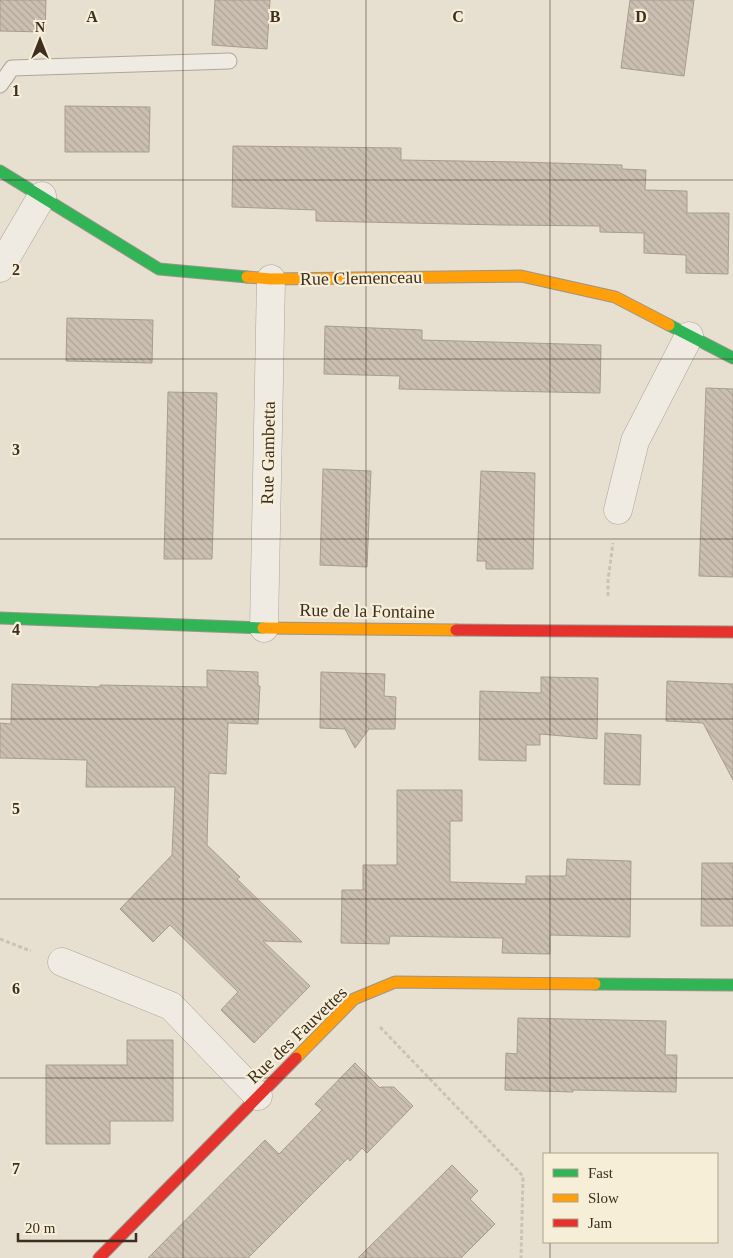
<svg xmlns="http://www.w3.org/2000/svg" width="733" height="1258" font-family="Georgia,serif">
<style>
.building{fill:url(#building-back-hatch);stroke:#a89c90}
.lines{fill:none;stroke-linecap:round;stroke-linejoin:round}
.lane-casing{stroke:#ada599;stroke-width:17}
.street-casing{stroke:#ada599;stroke-width:29}
.fast-casing{stroke:#9c958a;stroke-width:13}
.slow-casing{stroke:#9c958a;stroke-width:13}
.jam-casing{stroke:#9c958a;stroke-width:13}
.path{stroke:#c8c2b9;stroke-width:3;stroke-dasharray:4 2.5;stroke-linecap:butt}
.lane{stroke:#efebe3;stroke-width:15}
.street{stroke:#efebe3;stroke-width:28}
.fast{stroke:#30b455;stroke-width:11}
.slow{stroke:#ff9f0a;stroke-width:11}
.jam{stroke:#e5322d;stroke-width:11}
.grid{fill:none;stroke:#3d2e20;stroke-width:1;stroke-opacity:0.55}
.labels{text-anchor:middle;dominant-baseline:central;stroke-width:4.5;stroke-linejoin:round;paint-order:stroke}
.street-label{font-size:18px;fill:#3d2e20;stroke:#f7eed8}
.grid-label{font-size:16px;text-anchor:middle;font-weight:bold;fill:#3d2e20;stroke:#f7eed8;stroke-width:4.5;stroke-linejoin:round;paint-order:stroke}
</style>
<defs>
<pattern id="building-back-hatch" width="6" height="6" patternUnits="userSpaceOnUse" patternTransform="scale(1.25)"><rect width="6" height="6" fill="#cbbfb2"/><path d="M-1 5l2 2M0 0l6 6M5-1l2 2" fill="none" stroke="#afa499"/></pattern>
</defs>
<rect width="100%" height="100%" fill="#e7e0d1"/>
<!-- building -->
<g class="building">
<polygon points="0,0 46,0 45,32 0,31"/>
<polygon points="215,0 270,0 267,49 212,45"/>
<polygon points="630,0 694,0 684,76 621,68"/>
<polygon points="65,106 150,107 149,152 65,152"/>
<polygon points="233,146 401,148 401,160 519,162 622,165 622,169 646,170 645,190 687,191 687,213 729,213 728,274 686,273 686,255 644,253 644,233 600,232 600,226 502,225 316,221 316,210 232,207"/>
<polygon points="67,318 153,320 152,363 66,361"/>
<polygon points="325,326 422,330 422,340 601,345 600,393 399,389 400,376 324,374"/>
<polygon points="706,388 733,389 733,577 699,576"/>
<polygon points="168,392 217,393 212,559 164,559"/>
<polygon points="323,469 371,471 367,567 320,565"/>
<polygon points="481,471 535,473 533,569 486,569 486,561 477,561"/>
<polygon points="207,670 258,672 258,686 260,686 258,724 228,723 226,774 209,773 207,845 240,877 237,879 302,942 263,941 310,986 254,1043 221,1010 238,992 170,925 153,942 120,909 172,855 175,787 86,787 87,760 0,758 0,723 11,724 12,684 100,687 100,685 207,687"/>
<polygon points="321,672 385,674 384,696 396,697 395,729 369,729 355,748 345,729 320,728"/>
<polygon points="541,677 598,678 597,739 540,734 540,745 526,745 526,761 479,760 480,691 541,693"/>
<polygon points="667,681 733,684 733,780 703,723 666,721"/>
<polygon points="605,733 641,735 640,785 604,784"/>
<polygon points="397,790 462,790 462,821 450,821 450,882 526,884 526,876 566,876 567,859 631,861 630,937 550,935 550,954 502,953 503,938 390,936 389,944 341,943 342,890 363,890 363,865 397,865"/>
<polygon points="702,863 733,863 733,926 701,926"/>
<polygon points="518,1018 666,1021 665,1055 677,1055 676,1092 573,1090 573,1092 505,1090 506,1053 517,1054"/>
<polygon points="127,1040 173,1040 173,1121 110,1121 110,1144 46,1144 46,1065 127,1065"/>
<polygon points="355,1063 380,1088 381,1087 394,1087 413,1106 367,1153 362,1148 350,1161 348,1158 248,1258 148,1258 265,1140 279,1154 322,1110 315,1104"/>
<polygon points="452,1165 478,1191 470,1199 495,1224 461,1258 358,1258"/>
</g>
<g class="lines">
<defs>
<polyline id="lane" points="0,85 12,68 229,61"/>
<g id="street">
<polyline points="0,268 42,196"/>
<polyline points="618,510 635,441 689,336"/>
<polyline points="264,628 271,279"/>
<polyline points="62,962 171,1006 258,1096"/>
</g>
<g id="fast">
<polyline points="0,171 159,269 247,277"/>
<polyline points="669,325 733,358"/>
<polyline points="0,618 263,628"/>
<polyline points="595,984 733,985"/>
</g>
<g id="slow">
<polyline points="247,277 271,279 521,276 615,297 669,325"/>
<polyline points="263,628 456,630"/>
<polyline points="296,1058 354,999 395,982 595,984"/>
</g>
<g id="jam">
<polyline points="456,630 733,632"/>
<polyline points="99,1258 296,1058"/>
</g>
</defs>
<!-- lane casing -->
<use href="#lane" class="lane-casing"/>
<!-- street casing -->
<use href="#street" class="street-casing"/>
<!-- fast casing -->
<use href="#fast" class="fast-casing"/>
<!-- slow casing -->
<use href="#slow" class="slow-casing"/>
<!-- jam casing -->
<use href="#jam" class="jam-casing"/>
<!-- path -->
<g class="path">
<polyline points="608,596 608,580 613,543"/>
<polyline points="0,939 31,951"/>
<polyline points="380,1027 523,1176 521,1258"/>
</g>
<!-- lane -->
<use href="#lane" class="lane"/>
<!-- street -->
<use href="#street" class="street"/>
<!-- fast -->
<use href="#fast" class="fast"/>
<!-- slow -->
<use href="#slow" class="slow"/>
<!-- jam -->
<use href="#jam" class="jam"/>
</g>
<!-- grid -->
<path class="grid" d="M183 0V1258M366 0V1258M550 0V1154M0 180H733M0 359H733M0 539H733M0 719H733M0 899H733M0 1078H733M550 1242V1258"/>
<g class="labels">
<!-- street labels -->
<g class="street-label">
<text transform="translate(361 278) rotate(-1)">Rue Clemenceau</text>
<text transform="translate(268 453) rotate(-89)">Rue Gambetta</text>
<text transform="translate(367 611) rotate(1)">Rue de la Fontaine</text>
<text transform="translate(297 1035) rotate(-44)">Rue des Fauvettes</text>
</g>
</g>
<g class="grid-label">
<text x="92" y="22">A</text>
<text x="275" y="22">B</text>
<text x="458" y="22">C</text>
<text x="641" y="22">D</text>
<text x="16" y="96">1</text>
<text x="16" y="275">2</text>
<text x="16" y="455">3</text>
<text x="16" y="635">4</text>
<text x="16" y="814">5</text>
<text x="16" y="994">6</text>
<text x="16" y="1174">7</text>
</g>
<!-- legend -->
<rect x="543" y="1153" width="175" height="90" fill="#f7eed8" stroke="#ada18e"/>
<rect x="553" y="1169" width="25" height="8" fill="#30b455" stroke="#ada18e"/>
<text x="588" y="1178" font-size="15" fill="#3d2e20">Fast</text>
<rect x="553" y="1194" width="25" height="8" fill="#ff9f0a" stroke="#ada18e"/>
<text x="588" y="1203" font-size="15" fill="#3d2e20">Slow</text>
<rect x="553" y="1219" width="25" height="8" fill="#e5322d" stroke="#ada18e"/>
<text x="588" y="1228" font-size="15" fill="#3d2e20">Jam</text>
<!-- north arrow -->
<g transform="translate(40 40)" stroke="#f7eed8" stroke-width="4" paint-order="stroke">
<path d="M0-4L9 19L0 12L-9 19Z" fill="#3d2e20"/>
<text y="-8" font-size="14" font-weight="bold" text-anchor="middle" fill="#3d2e20">N</text>
</g>
<!-- scale -->
<path d="M18 1233v8h118v-8" fill="none" stroke="#3d2e20" stroke-width="2.5"/>
<text x="25" y="1233" font-size="15" fill="#3d2e20" stroke="#f7eed8" stroke-width="4" paint-order="stroke">20 m</text>
</svg>
